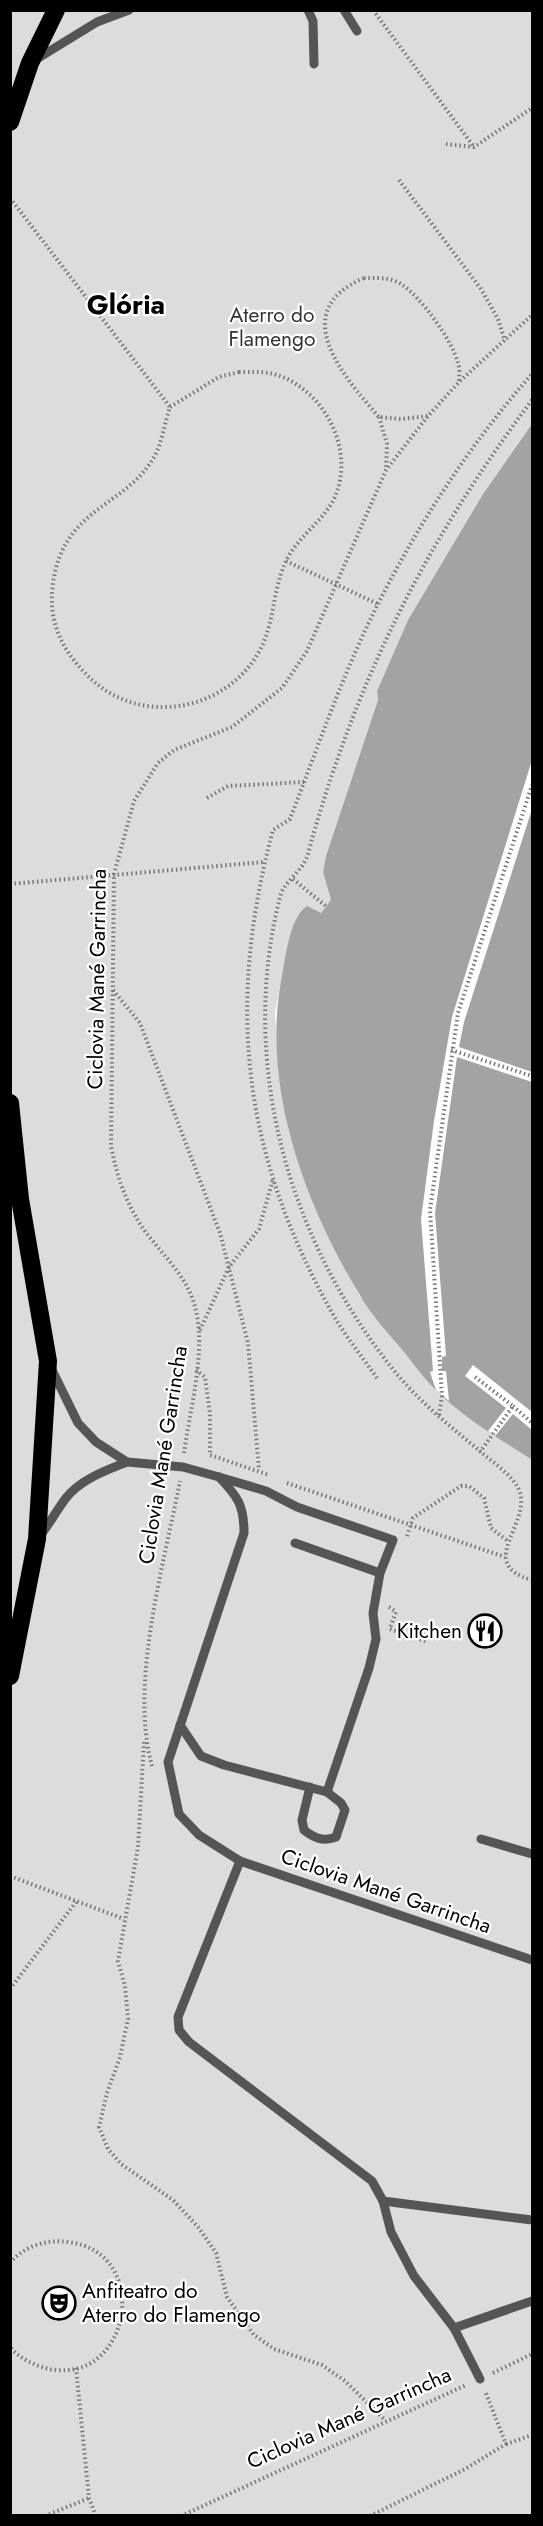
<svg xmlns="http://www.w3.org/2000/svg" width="543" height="2526" font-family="Jost,sans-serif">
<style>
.green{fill:#dcdcdc}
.water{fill:#a3a3a3}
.pier{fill:#fff}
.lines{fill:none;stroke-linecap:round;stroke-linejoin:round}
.highway-casing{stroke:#dbdbdb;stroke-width:20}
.path{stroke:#777;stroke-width:4;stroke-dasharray:1.5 3;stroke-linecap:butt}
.lane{stroke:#555;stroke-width:9}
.highway{stroke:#000;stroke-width:18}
.labels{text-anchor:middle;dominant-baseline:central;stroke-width:4.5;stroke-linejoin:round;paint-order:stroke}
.park-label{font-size:21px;fill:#333;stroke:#fff}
.street-label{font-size:21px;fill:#000;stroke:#fff}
.poi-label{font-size:21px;fill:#000;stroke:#fff;text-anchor:end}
.district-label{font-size:27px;font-weight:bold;fill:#000;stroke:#fff}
</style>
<rect width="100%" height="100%" fill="#fff"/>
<!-- green -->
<polygon class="green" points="11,11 532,11 532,424 483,494 408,620 377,691 378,700 326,856 323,872 331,900 321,913 298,915 285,960 275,1013 278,1060 289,1132 308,1188 359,1295 401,1348 442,1396 495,1436 532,1460 532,2515 11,2516"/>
<!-- water -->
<path class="water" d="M532 424V1460C500 1439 465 1419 437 1391 425 1380 415 1366 405 1353 389 1334 370 1314 358 1292 304 1202 262 1087 281 981 285 962 289 917 307 906L321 913 331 900 323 872 326 856 378 700 377 691 408 620 483 494Z"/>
<!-- pier -->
<g class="pier">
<polygon points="532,760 532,809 464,1022 459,1047 532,1072 532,1082 457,1057 435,1213 446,1356 442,1357 442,1371 446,1371 449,1401 436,1390 430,1372 433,1371 421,1219 434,1121 452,1017"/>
<polygon points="473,1365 532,1412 532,1430 513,1414 495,1436 488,1431 506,1408 465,1376"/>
</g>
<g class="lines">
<defs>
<g id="highway">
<polyline points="10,122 30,63 56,10"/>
<polyline points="10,1103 20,1199 48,1361 37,1539 10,1676"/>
</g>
</defs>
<!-- highway casing -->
<use href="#highway" class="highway-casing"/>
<!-- path -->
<g class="path">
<polyline points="373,10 474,147"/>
<polyline points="446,144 474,147 532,108"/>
<polyline points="399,180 481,289 498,319 505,341"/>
<polyline points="10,198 170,407"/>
<path d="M364 278C376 278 390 277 401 284 421 297 452 340 458 363 460 369 459 376 459 382L428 416 401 419 379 417C343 376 286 311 364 278Z"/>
<path d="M239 372C253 372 267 371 280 376 326 393 356 452 334 499 322 522 299 536 287 559 273 587 275 618 262 646 230 712 139 729 87 675 56 644 45 611 56 568 73 505 129 504 155 455 162 443 165 421 170 407L219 377Z"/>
<polyline points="460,381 532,315"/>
<path d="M532 400C428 539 360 672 312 839 310 845 309 853 306 859 300 873 283 883 280 897 238 1062 288 1238 392 1368 417 1400 450 1426 481 1452 493 1463 512 1474 519 1490 533 1523 474 1564 532 1580"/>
<polyline points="379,417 387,444 386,469"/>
<polyline points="286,561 378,604"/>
<polyline points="207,798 228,786 304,782"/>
<polyline points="293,879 327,907"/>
<polyline points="10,884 264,862"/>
<polyline points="113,990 140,1023 220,1233 248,1343 259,1470"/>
<polyline points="451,1050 532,1076"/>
<polyline points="200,1330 229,1267 259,1229 273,1179"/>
<polyline points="196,1370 205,1377 210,1414 210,1455 269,1475"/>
<polyline points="475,1377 513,1406 480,1452"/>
<path d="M377 1378C363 1358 347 1338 335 1318 243 1156 225 1009 273 830L290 819C318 747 343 673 378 604 420 521 471 443 532 374"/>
<polyline points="513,1406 532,1423"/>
<polyline points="439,1415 442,1396 430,1210 458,1013 532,785"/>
<path d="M184 1453C190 1409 207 1349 195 1307 187 1275 160 1253 142 1227 125 1201 117 1176 111 1146L114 874 134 801 158 763 174 750 232 727 282 688 307 651 386 470 428 416"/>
<polyline points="287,1483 505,1557"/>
<polyline points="407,1536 413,1518 461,1486 469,1486 484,1498 491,1528 509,1542"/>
<polyline points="389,1607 396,1612 390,1628"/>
<polyline points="390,1629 427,1642"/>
<polyline points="144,1742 138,1847 118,1961 125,1986 128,2019 120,2057 107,2093 99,2127 108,2149 121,2164 173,2200 199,2228 216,2253 227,2297 254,2335 274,2349 322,2365 345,2381 385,2420"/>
<path d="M152 1766C129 1683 164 1565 180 1481"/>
<polyline points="10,1876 124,1919"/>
<polyline points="10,1989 76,1902"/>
<path d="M10 2263C24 2246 47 2239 68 2242 155 2252 130 2390 45 2368 32 2364 19 2358 10 2347"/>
<polyline points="76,2368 89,2498 96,2516"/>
<polyline points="493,2373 532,2354"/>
<polyline points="506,2444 532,2435"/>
<polyline points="45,2516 89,2498"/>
<polyline points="181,2516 466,2385"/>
<polyline points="370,2516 465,2469 506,2444 485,2391"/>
</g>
<!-- lane -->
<g class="lane">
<polyline points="308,10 313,21 314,64"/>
<polyline points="344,10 357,31"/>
<polyline points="35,60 97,22 129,10"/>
<polyline points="127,1462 183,1467 219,1477 266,1491 297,1507 393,1540 380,1573 373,1613 376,1639 369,1668 327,1792 224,1765 201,1756 180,1725"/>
<path d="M219 1477C238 1497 244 1505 244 1533L168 1762 179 1814 199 1835 240 1861 532 1960"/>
<path d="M39 1537C49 1525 56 1511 66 1498 81 1479 105 1471 127 1462L96 1442 78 1423 51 1368"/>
<polyline points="295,1543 380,1573"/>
<path d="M310 1787 302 1820 304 1830C314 1838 323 1842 336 1837L345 1810 341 1803 327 1792"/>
<polyline points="481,1839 532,1854"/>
<polyline points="240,1861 178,2017 179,2030 189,2042 372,2181 383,2201 391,2232 414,2276 454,2328 480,2379"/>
<polyline points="383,2201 532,2220"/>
<polyline points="454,2328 532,2301"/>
</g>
<!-- highway -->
<use href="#highway" class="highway"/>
</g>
<!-- icons -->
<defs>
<symbol id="restaurant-ring" viewBox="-11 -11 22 22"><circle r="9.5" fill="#fff" stroke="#000" stroke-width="1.5"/><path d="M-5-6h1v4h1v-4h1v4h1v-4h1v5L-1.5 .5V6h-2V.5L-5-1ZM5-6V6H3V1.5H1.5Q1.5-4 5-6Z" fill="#000"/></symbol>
<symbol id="theatre-ring" viewBox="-11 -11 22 22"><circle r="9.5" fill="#fff" stroke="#000" stroke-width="1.5"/><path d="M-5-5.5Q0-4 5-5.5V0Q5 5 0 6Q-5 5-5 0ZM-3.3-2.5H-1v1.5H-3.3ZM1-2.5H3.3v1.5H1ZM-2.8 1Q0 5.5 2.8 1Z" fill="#000"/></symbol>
</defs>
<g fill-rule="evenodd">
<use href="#restaurant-ring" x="466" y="1612" width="38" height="38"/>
<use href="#theatre-ring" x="40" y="2284" width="38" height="38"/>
</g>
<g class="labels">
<!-- park labels -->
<g class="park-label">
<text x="272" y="315">Aterro do<tspan x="272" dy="24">Flamengo</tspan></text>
</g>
<!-- street labels -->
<g class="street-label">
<text transform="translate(97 979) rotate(-89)">Ciclovia Mané Garrincha</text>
<text transform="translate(163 1455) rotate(-81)">Ciclovia Mané Garrincha</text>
<text transform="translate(386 1891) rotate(19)">Ciclovia Mané Garrincha</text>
<text transform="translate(349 2418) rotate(-24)">Ciclovia Mané Garrincha</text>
</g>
<!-- poi labels -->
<g class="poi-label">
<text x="462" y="1631">Kitchen</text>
<text x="82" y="2291" text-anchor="start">Anfiteatro do<tspan x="82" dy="24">Aterro do Flamengo</tspan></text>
</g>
<!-- district labels -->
<g class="district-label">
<text x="126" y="304">Glória</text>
</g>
</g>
<!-- border -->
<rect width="543" height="2526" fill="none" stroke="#000000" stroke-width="24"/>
</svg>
